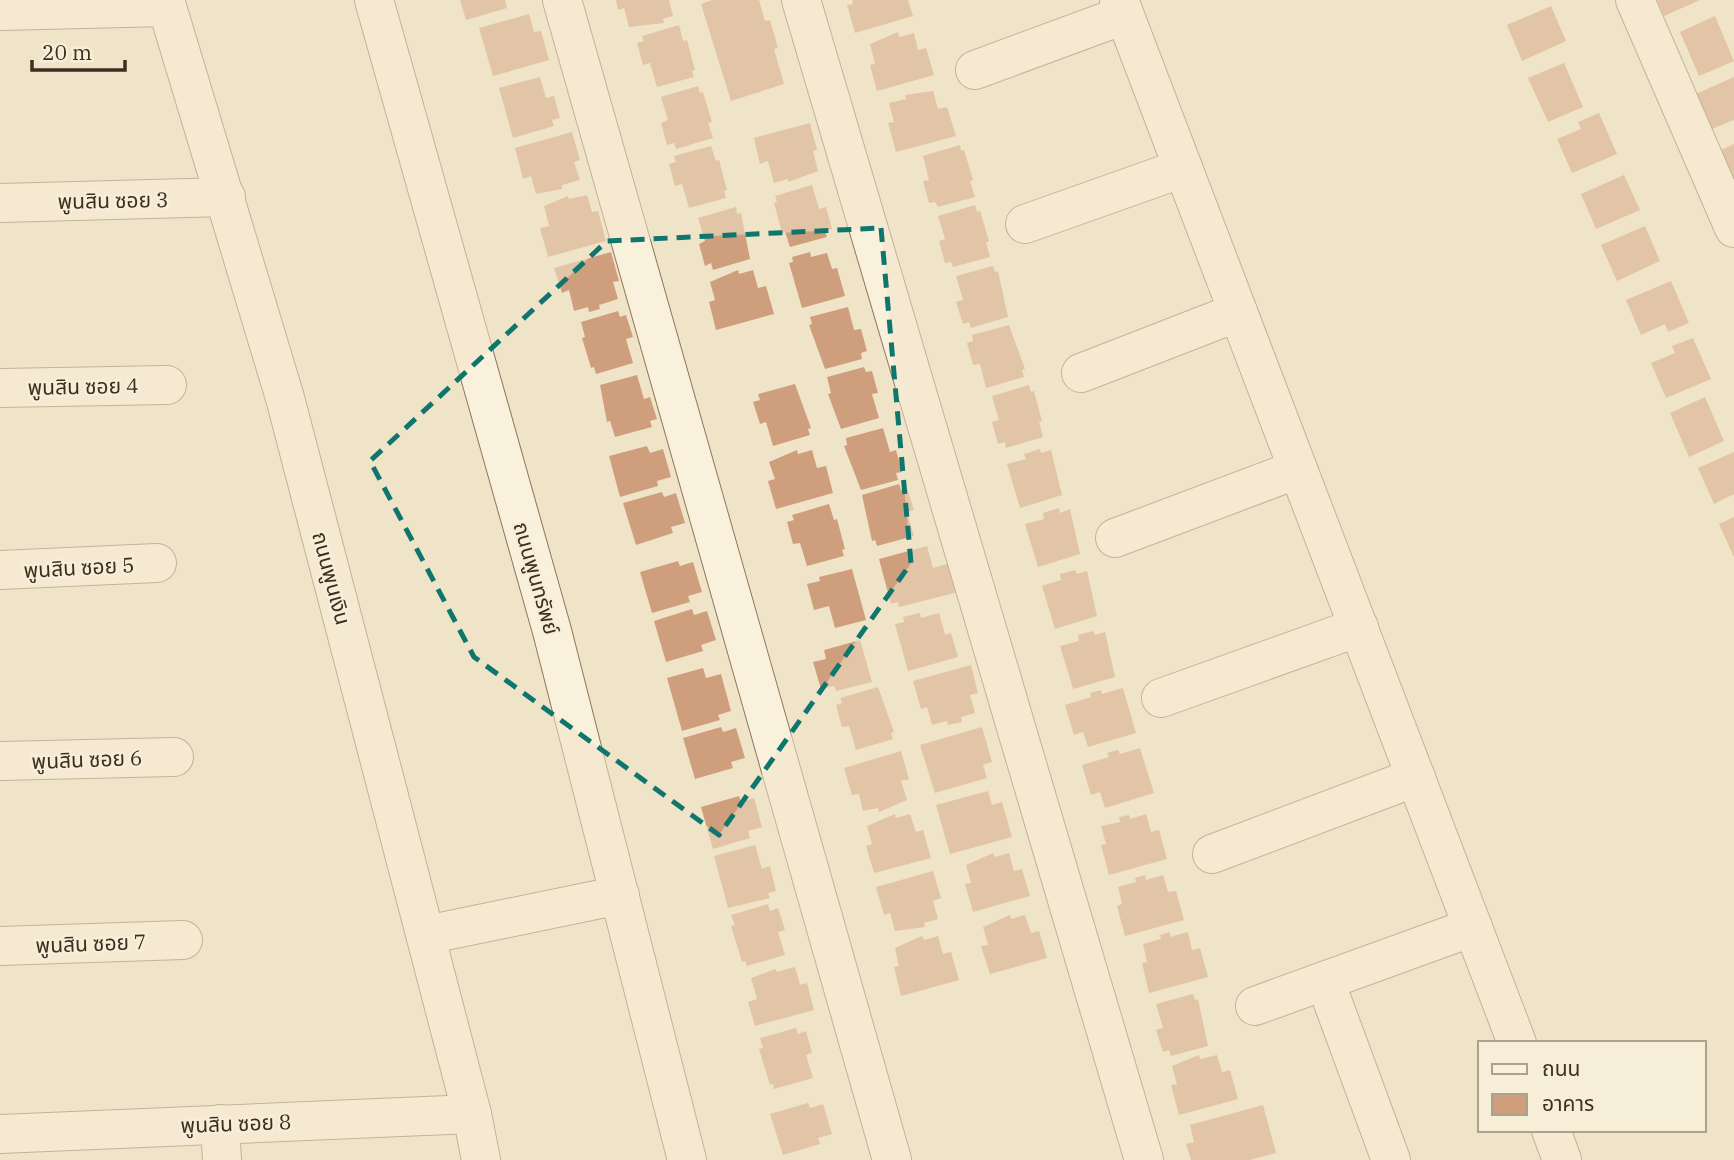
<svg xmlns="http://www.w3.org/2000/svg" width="1734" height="1160" font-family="'IBM Plex Serif','Noto Sans Thai',serif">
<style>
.building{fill:#cf9f7d}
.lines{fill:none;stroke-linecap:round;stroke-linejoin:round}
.minor-casing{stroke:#8d765c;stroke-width:40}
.minor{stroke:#faf1dc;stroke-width:38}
.marked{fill:none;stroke:#0f766e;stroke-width:5;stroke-dasharray:14 9;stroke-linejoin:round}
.labels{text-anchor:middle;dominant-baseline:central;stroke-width:5;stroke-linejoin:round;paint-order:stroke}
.street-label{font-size:21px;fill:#3d2e20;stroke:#f7eed8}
</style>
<rect width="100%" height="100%" fill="#f0e4c8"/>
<!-- building -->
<g class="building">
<polygon points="460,0 505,0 507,8 466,20"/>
<polygon points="616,0 669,0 673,16 663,19 664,23 629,27 624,8 618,10"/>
<polygon points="712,0 759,0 765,21 770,20 778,48 774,49 784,84 731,101 701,4"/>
<polygon points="852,0 908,0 913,16 855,33 847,5 853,4"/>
<polygon points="1657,0 1700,0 1664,16"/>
<polygon points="1551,6 1566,41 1522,61 1507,25"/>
<polygon points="529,14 534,32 541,31 549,60 493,76 479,28"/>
<polygon points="1715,16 1734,61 1699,76 1680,32"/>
<polygon points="679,25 683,41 687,40 695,70 692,71 694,77 657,87 650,63 643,65 637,43 644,41 642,36"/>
<polygon points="898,32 899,37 914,33 918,50 926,48 934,75 877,91 870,65 875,64 870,44"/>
<polygon points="1564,63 1583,107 1548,122 1528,78"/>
<polygon points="540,77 546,98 554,96 560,118 552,120 554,126 513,138 499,88"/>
<polygon points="1734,77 1734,120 1712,129 1696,94"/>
<polygon points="698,86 700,93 703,92 712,122 708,123 713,138 676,149 674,143 667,145 661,123 668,120 661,97"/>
<polygon points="933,91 938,109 947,107 956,136 896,152 888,123 894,122 889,103 906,99 905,95"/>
<polygon points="1599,113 1617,154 1572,173 1557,139 1581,129 1578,122"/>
<polygon points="810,123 817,150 813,151 818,171 788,182 788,179 774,183 768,161 760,164 754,138"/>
<polygon points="572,132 580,160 574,162 580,180 562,185 562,189 536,194 531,176 523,179 515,148"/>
<polygon points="1734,144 1734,179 1721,150"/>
<polygon points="960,145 961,151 964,150 973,180 970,181 975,197 938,207 935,202 929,203 923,181 929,180 923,156"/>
<polygon points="711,146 716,161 719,160 727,190 724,191 726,198 689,208 682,184 675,186 669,164 676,162 674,156"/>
<polygon points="1624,175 1640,210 1596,229 1581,194"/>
<polygon points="812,185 819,209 826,207 832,229 825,231 827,237 790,247 785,232 782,233 774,203 777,202 775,196"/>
<polygon points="587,195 592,212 598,211 606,241 548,257 540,228 549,226 544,206 568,196 569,199"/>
<polygon points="975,205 977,212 980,211 989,241 986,242 990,257 953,267 951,262 945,263 939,241 945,239 938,216"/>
<polygon points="736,207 737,214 741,213 750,259 713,270 711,263 705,266 699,244 705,241 698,218"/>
<polygon points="1645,226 1660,261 1617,281 1601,245"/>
<polygon points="611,252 619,281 613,282 618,299 599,305 600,309 589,312 588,307 574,311 569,290 562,293 554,268"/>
<polygon points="810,252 811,257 827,253 832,269 837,268 845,296 802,308 789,263 793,262 792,257"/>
<polygon points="993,266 995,272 998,271 1008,317 971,328 969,322 963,324 956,302 963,300 956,276"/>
<polygon points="738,270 739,274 753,270 758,288 766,286 774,314 716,330 709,302 715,300 710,282"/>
<polygon points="1671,281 1689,323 1668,332 1665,324 1641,335 1626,300"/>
<polygon points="848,307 854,330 861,329 867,351 861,353 862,359 825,369 809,325 812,324 810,317"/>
<polygon points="618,311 620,317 626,315 633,337 626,339 633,363 596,374 594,367 591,368 582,338 585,337 581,322"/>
<polygon points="1009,325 1025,369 1022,370 1024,377 986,388 980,364 973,365 967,343 973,341 972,335"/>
<polygon points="1693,338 1711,379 1666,398 1651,363 1675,353 1672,346"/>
<polygon points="864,367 866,372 872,371 878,393 872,394 879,418 841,429 828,394 831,393 827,377"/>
<polygon points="637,375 644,399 650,397 657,419 650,421 652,427 615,437 610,421 607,422 600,385"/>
<polygon points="795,384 811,428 808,429 810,435 773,446 766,422 760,424 753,402 760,400 758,394"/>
<polygon points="1029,385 1031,392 1034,391 1042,421 1039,422 1043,437 1006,448 1005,442 998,444 992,422 999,420 992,396"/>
<polygon points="1705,397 1724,441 1689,457 1670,413"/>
<polygon points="883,428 890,452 896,450 902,472 896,473 898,480 861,490 844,446 847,445 846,438"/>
<polygon points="647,446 650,453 663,449 671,477 657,481 658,486 620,497 609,456"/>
<polygon points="1040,449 1041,453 1051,450 1062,495 1020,508 1007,464 1026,459 1024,454"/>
<polygon points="797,450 798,454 812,450 817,468 826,466 833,493 776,509 768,481 775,479 769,462"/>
<polygon points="1734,452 1734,494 1714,504 1698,468"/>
<polygon points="899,484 901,490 907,488 914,510 907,512 914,536 877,546 875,540 872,541 862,495"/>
<polygon points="662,492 664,497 676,493 685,523 671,527 673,533 636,545 623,503"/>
<polygon points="829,504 834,520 837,519 845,549 842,550 844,556 807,566 800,543 793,544 787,522 794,520 792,515"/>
<polygon points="1059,508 1060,513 1070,509 1080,554 1038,567 1025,524 1044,519 1043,513"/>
<polygon points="1734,517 1734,557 1719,524"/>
<polygon points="927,546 933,568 954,562 962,591 899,607 898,602 891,604 879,559"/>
<polygon points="678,561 680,566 693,562 702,592 688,596 690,602 652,613 640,572"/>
<polygon points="852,569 866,620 835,628 829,606 814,610 807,584 820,581 819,577"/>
<polygon points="1075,570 1077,574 1087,571 1097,616 1055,629 1042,586 1061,580 1060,574"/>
<polygon points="692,609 694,615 707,611 716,640 701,645 703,651 666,662 654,621"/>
<polygon points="920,613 921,618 939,613 945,635 951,633 958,657 908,671 895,624 904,622 903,617"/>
<polygon points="1093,631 1095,635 1105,632 1115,677 1073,689 1060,646 1079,641 1078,635"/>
<polygon points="860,640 872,682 836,691 834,686 821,689 813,662 826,659 824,650"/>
<polygon points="971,665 978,693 970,695 975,713 961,717 962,722 948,725 947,721 932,725 927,707 921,709 913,681"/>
<polygon points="703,668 706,678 721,674 731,711 718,715 720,720 682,731 667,678"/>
<polygon points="878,687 894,732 891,733 893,739 856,750 849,726 842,727 836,705 842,703 840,698"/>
<polygon points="1123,688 1136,733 1088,747 1083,732 1074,735 1065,705 1091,697 1090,693 1101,690 1102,694"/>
<polygon points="721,727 723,732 736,728 745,758 731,762 733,768 695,779 683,738"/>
<polygon points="982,727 992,762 983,765 987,778 935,793 920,745"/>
<polygon points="1140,748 1154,793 1105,808 1100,792 1091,795 1082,765 1109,757 1107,753 1118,750 1120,754"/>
<polygon points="901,751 909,779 901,781 907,800 879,812 878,808 863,811 859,794 852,795 844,768"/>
<polygon points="988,791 992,805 1002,802 1012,837 950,854 936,805"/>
<polygon points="739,796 741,802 754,798 762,827 748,831 750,838 713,849 701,807"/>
<polygon points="895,814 896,818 910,814 916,832 923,830 931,858 874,873 866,846 872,844 867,826"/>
<polygon points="1146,814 1151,832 1159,830 1167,859 1109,875 1101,845 1106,844 1101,826 1120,822 1119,817 1129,815 1130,819"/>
<polygon points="755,845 762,869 770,866 776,891 768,893 770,898 728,908 714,856"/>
<polygon points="993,853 995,857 1009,853 1014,871 1022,869 1030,896 973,912 965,884 971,883 966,865"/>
<polygon points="933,871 941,898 933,901 938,919 924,923 925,927 895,931 890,913 884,915 876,887"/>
<polygon points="1145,875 1146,880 1163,875 1168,892 1176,891 1184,920 1125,936 1117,906 1122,904 1118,887 1136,882 1135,878"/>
<polygon points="768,904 770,911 778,908 785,930 778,932 785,955 747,966 745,961 742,962 731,926 735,925 731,915"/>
<polygon points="1010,915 1011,919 1025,915 1031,933 1039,931 1047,958 990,974 981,946 988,945 983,927"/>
<polygon points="1170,932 1170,937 1188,932 1192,950 1200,948 1208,977 1149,993 1142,963 1147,962 1143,944 1161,939 1160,935"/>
<polygon points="922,936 924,940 938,936 943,954 951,952 959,980 901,996 894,967 899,966 895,948"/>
<polygon points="795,967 800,985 807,983 814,1010 755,1026 748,1002 757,999 751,978 775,969 777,972"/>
<polygon points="1193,994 1195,1000 1198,999 1208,1046 1171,1056 1169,1050 1163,1052 1156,1030 1163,1028 1156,1004"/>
<polygon points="796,1028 798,1034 806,1031 812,1053 806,1055 813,1078 774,1089 773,1084 770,1085 759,1049 763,1048 760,1038"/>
<polygon points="1199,1055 1200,1059 1217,1055 1222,1072 1230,1070 1238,1099 1179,1115 1171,1085 1177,1084 1172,1066"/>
<polygon points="808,1103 810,1108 823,1104 832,1134 818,1138 820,1144 783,1155 770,1114"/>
<polygon points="1263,1105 1276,1153 1250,1160 1191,1160 1186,1144 1194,1142 1190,1125"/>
</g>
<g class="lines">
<defs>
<g id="minor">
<polyline points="165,0 285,398 472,1114 481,1160"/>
<polyline points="374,0 552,631 687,1160"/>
<polyline points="562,0 892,1160"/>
<polyline points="801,0 1144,1160"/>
<polyline points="1119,0 1517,1043"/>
<polyline points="1635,0 1734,228"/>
<polyline points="0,11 167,7"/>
<polyline points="975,70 1124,15"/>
<polyline points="0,203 226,197"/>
<polyline points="1025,224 1183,168"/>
<polyline points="1081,373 1238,312"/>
<polyline points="0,388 167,385"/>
<polyline points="1115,538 1298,469"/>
<polyline points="0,570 157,563"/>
<polyline points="1161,698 1359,627"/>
<polyline points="0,761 174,757"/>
<polyline points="1212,854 1416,777"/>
<polyline points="426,935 620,895"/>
<polyline points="0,946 183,940"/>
<polyline points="1325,981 1391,1160"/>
<polyline points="1255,1006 1473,927"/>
<polyline points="220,1124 222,1160"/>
<polyline points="1551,1130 1562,1160"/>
<polyline points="0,1134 472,1114"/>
</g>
</defs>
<!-- minor casing -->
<use href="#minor" class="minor-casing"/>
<!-- minor -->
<use href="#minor" class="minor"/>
</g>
<!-- marked area -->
<path d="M0 0H1734V1160H0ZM881 228 911 563 719 835 474 657 370 461 607 241Z" fill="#f0e4c8" fill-opacity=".55" fill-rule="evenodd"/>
<path class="marked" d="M881 228 911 563 719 835 474 657 370 461 607 241Z"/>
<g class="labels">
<!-- street labels -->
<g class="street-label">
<text transform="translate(113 200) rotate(-1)">พูนสิน ซอย 3</text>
<text transform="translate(83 386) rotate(-1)">พูนสิน ซอย 4</text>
<text transform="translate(79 567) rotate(-3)">พูนสิน ซอย 5</text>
<text transform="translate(332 578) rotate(75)">ถนนพูนเงิน</text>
<text transform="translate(537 578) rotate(74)">ถนนพูนทรัพย์</text>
<text transform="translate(87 759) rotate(-2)">พูนสิน ซอย 6</text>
<text transform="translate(91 943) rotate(-2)">พูนสิน ซอย 7</text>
<text transform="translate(236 1123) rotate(-2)">พูนสิน ซอย 8</text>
</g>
</g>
<!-- legend -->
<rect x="1478" y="1041" width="228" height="91" fill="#f7eed8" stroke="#ada18e" stroke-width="2"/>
<rect x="1492" y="1064" width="35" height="10" fill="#faf1dc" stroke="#ada18e" stroke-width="2"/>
<text x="1542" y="1076" font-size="21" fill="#3d2e20">ถนน</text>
<rect x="1492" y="1094" width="35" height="21" fill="#cf9f7d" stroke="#ada18e" stroke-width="2"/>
<text x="1542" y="1111" font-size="21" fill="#3d2e20">อาคาร</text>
<!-- scale -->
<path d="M32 60v10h93v-10" fill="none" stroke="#3d2e20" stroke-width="3.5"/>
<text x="42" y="60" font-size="21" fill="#3d2e20" stroke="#f7eed8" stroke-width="5" paint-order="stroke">20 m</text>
</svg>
